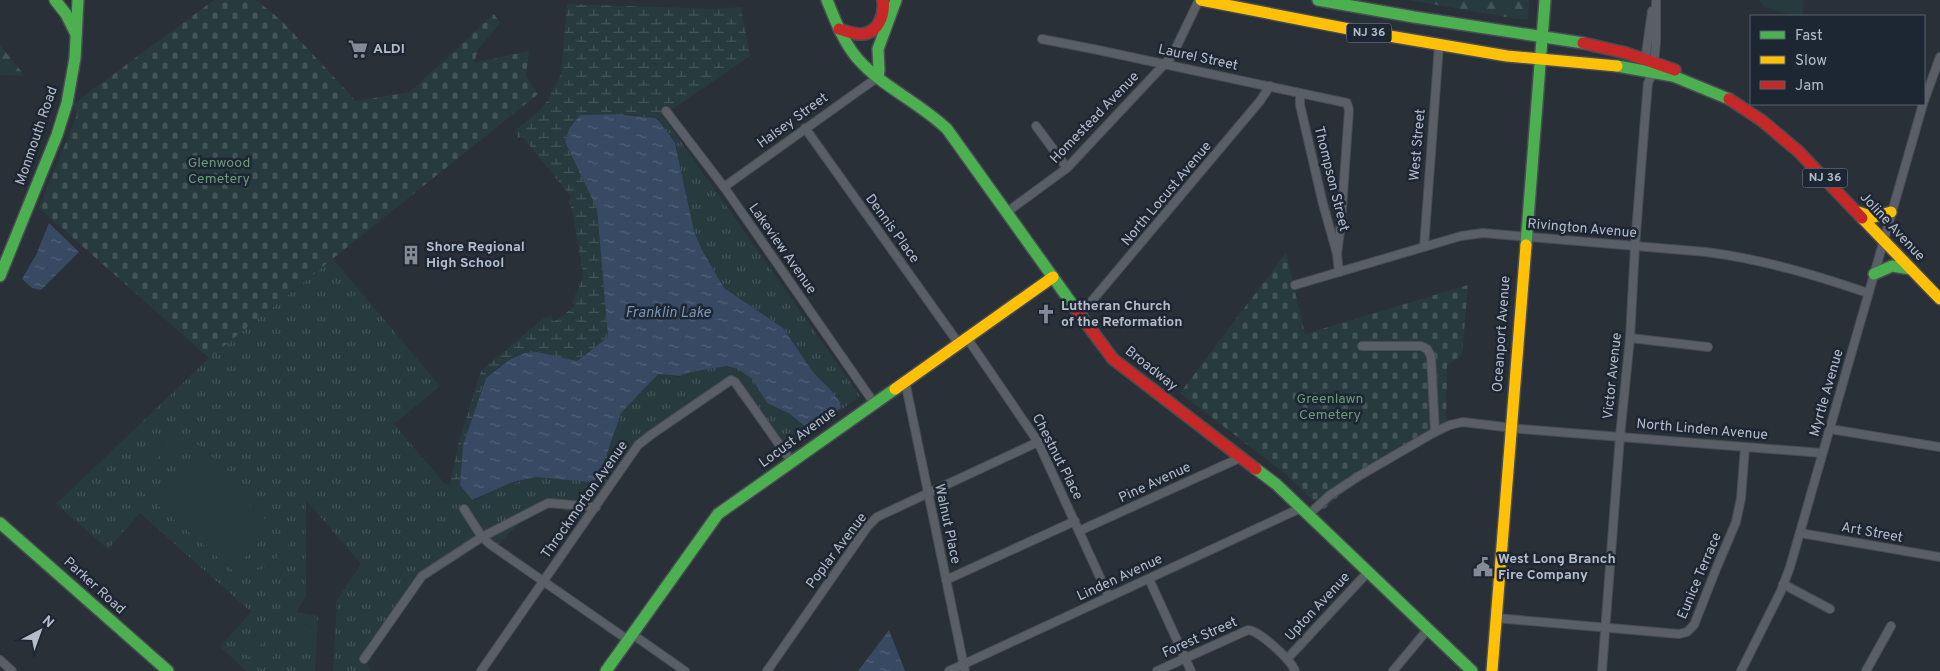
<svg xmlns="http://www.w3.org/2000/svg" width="1940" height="671" font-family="Overpass,sans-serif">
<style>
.grass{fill:url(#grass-tufts)}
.forest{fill:url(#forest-firs)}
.wetland{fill:url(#wetland-marsh)}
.cemetery{fill:url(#cemetery-stones)}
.pitch{fill:#273a3e;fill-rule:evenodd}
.water{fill:url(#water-ripples)}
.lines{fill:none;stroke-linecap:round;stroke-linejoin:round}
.street-casing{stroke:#484c53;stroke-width:10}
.fast-casing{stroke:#484c53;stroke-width:14}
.slow-casing{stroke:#484c53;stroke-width:14}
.jam-casing{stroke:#484c53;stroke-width:14}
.street{stroke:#5a5e66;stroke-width:8}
.fast{stroke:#4caf50;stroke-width:11}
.slow{stroke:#ffc107;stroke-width:11}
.jam{stroke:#c62828;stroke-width:11}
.labels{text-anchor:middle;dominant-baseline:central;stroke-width:5;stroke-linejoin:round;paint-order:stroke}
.shield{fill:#1d2633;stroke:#878f9c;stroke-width:1}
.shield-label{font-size:12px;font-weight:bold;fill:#b4bcc9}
.poi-label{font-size:14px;font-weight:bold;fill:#b4bcc9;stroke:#1d2633;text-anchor:start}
.street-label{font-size:14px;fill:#b4bcc9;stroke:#1d2633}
.park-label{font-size:14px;fill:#6b9a76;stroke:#1d2633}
.water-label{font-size:15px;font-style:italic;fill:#7c92b1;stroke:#1d2633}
</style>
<defs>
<pattern id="grass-tufts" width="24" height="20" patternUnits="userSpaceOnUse" patternTransform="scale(1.25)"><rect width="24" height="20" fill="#273a3e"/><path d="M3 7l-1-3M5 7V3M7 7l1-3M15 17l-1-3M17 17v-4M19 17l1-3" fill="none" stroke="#445559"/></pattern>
<pattern id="forest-firs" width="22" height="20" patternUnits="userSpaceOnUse" patternTransform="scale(1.25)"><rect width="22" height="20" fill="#273a3e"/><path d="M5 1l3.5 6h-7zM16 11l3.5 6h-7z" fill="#445559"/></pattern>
<pattern id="wetland-marsh" width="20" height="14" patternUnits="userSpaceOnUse" patternTransform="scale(1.25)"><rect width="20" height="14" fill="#273a3e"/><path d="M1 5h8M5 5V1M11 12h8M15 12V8" fill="none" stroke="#445559"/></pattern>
<pattern id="cemetery-stones" width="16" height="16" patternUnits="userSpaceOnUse" patternTransform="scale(1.25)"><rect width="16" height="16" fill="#273a3e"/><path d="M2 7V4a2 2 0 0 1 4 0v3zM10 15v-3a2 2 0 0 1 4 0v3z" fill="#445559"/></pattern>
<pattern id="water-ripples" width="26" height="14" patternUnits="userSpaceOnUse" patternTransform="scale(1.25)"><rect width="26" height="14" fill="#384963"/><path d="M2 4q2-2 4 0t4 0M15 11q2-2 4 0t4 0" fill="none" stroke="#526178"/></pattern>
</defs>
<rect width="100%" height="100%" fill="#2a3038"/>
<!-- grass -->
<g class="grass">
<polygon points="663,116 860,396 837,413 840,410 828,387 813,372 783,328 724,288 702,250 694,231 676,145 658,119"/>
<polygon points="333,259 440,386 394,424 445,484 460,485 471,500 475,500 500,487 536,477 590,482 596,480 600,474 621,413 657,374 680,377 691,372 727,366 738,369 744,371 752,379 767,403 791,415 805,428 811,430 820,425 783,451 727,382 650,436 585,523 543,498 495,548 483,537 427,575 366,659 370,671 333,671 337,600 361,564 306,500 306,596 296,612 318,616 315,671 247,671 220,647 251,612 140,513 108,549 56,504 209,358"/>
</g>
<!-- forest -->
<g class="forest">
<polygon points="1409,0 1529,0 1528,20 1511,18"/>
<polygon points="0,45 25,76 0,75"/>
</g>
<!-- wetland -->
<polygon class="wetland" points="567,4 717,9 741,7 750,56 658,119 628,114 580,115 568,131 565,143 597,209 608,337 577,361 535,352 525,353 498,367 485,379 463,445 460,485 450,484 459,441 479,376 482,370 544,318 551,316 553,321 557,320 575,306 572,302 582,280 583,273 572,210 568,201 571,197 522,136 518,138 516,134 517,129 541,109 547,101 561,74"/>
<!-- cemetery -->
<g class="cemetery">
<polygon points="214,0 256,0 281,20 356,101 410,92 494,14 500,23 478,49 474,63 529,51 526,76 538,94 209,358 39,208 77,115 73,104"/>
<polygon points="1286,253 1305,334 1468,285 1462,355 1447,365 1446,430 1360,479 1323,510 1283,472 1180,393"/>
</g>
<!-- pitch -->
<g class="pitch">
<polygon points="1759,0 1804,0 1802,16 1794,16 1764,7"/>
<path d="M174 440H187L200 446 279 515C305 548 275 587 236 573L130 481 134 476 145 485C142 463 153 447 174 440ZM182 446 193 449 201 454 278 523C293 553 267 580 237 566L157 496C142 474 156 448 182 446Z"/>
<polygon points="193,456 273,526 241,562 161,492"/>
<polygon points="300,624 311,626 308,648 297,647"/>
<polygon points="256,633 264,641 249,657 241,650"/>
<polygon points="270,645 277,652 262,669 254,662"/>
</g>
<!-- water -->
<g class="water">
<polygon points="622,113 624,115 655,118 659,121 675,143 694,231 702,250 724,288 783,328 813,372 828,387 840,402 841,408 828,419 829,423 825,422 809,430 790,414 767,403 752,379 738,369 727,366 691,372 680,376 658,374 621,413 600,474 596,480 590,482 536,477 513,482 472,500 460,485 463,445 486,378 509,360 525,353 537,352 577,361 608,337 597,209 565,142 569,129 580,115 621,114"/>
<polygon points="49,223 79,252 41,290 32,288 22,279 36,255"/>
<polygon points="889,630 905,671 858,671"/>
</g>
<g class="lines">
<defs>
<g id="street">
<polyline points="1042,39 1098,50 1347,103 1349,110 1341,223 1337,254"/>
<polyline points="1645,61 1652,11"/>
<polyline points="1300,93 1300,105 1323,204 1337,254 1339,272"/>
<polyline points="1924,101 1940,57"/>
<polyline points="666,111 724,187 874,403"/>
<polyline points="1036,126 1067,168"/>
<polyline points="805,128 959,344"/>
<polyline points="724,187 878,77"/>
<polyline points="1007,212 1067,168 1172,56 1199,0"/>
<polyline points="1424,247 1439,45"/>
<path d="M1295 285 1461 236 1483 233 1706 252C1762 259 1815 275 1868 293"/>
<polyline points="1080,315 1260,101 1270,86"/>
<polyline points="967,338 1038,442 1109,597"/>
<polyline points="1630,338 1708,347"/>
<polyline points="1362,346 1421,346 1427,349 1431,356 1435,432"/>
<polyline points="905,381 965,671"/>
<polyline points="1830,429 1940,447"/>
<polyline points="464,509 482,537 491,545 628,640"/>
<polyline points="1308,515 1330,495 1359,476 1435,432 1450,425 1463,422 1521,429 1822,453"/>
<polyline points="1079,531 1242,457"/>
<polyline points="1800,533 1940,557"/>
<polyline points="1149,579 1191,671"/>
<polyline points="946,580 1075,521"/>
<polyline points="1783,584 1830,609"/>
<polyline points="1496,618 1679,634 1687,632 1694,625 1716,569 1736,522 1741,498 1745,447"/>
<polyline points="632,634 685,671"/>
<polyline points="364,659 422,576 482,537 548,503 596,507"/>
<polyline points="1287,659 1368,572"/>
<polyline points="0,660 12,671"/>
<polyline points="481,671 638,445 652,434 731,380 735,382 791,461"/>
<polyline points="767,671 868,526 877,517 1038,442"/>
<polyline points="949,671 1301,508"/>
<path d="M1157 671 1248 630C1260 631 1291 660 1295 671"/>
<polyline points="1393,671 1428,629"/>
<polyline points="1602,671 1620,436 1630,338 1635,246 1644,130 1648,83 1653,72 1656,43 1656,0"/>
<polyline points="1741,671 1781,591 1790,567 1923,104"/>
<polyline points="1866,671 1891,626"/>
</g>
<g id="fast">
<polyline points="55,0 66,14 76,34"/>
<path d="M827 0C835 20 843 41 857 58 882 87 919 102 947 129L1075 308"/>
<polyline points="1318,0 1414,17 1583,43"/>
<polyline points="1617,66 1673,76 1729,99"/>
<polyline points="878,77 879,70 878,49 896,0"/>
<polyline points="1526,245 1545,0"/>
<polyline points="1874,274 1892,266 1911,269"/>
<polyline points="0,276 57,135 67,103 75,58 78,0"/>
<polyline points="1256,469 1276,484 1472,671"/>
<polyline points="0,523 168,671"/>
<polyline points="606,671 718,514 895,389"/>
</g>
<g id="slow">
<polyline points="1201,0 1354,30 1507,56 1617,66"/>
<polyline points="1858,212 1874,217 1891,212"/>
<polyline points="1862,218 1940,299"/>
<polyline points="895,389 1053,277"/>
<polyline points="1492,671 1526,245"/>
</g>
<g id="jam">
<path d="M839 29C846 31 855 35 863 34 879 32 885 14 883 0"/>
<polyline points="1583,43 1626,53 1675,70"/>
<polyline points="1729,99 1761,120 1798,151 1862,218"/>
<polyline points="1075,308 1113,359 1256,469"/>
</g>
</defs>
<!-- street casing -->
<use href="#street" class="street-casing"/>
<!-- fast casing -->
<use href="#fast" class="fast-casing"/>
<!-- slow casing -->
<use href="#slow" class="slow-casing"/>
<!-- jam casing -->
<use href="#jam" class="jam-casing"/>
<!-- street -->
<use href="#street" class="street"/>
<!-- fast -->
<use href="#fast" class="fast"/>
<!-- slow -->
<use href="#slow" class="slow"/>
<!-- jam -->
<use href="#jam" class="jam"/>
</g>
<!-- icons -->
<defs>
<symbol id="supermarket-bare" viewBox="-9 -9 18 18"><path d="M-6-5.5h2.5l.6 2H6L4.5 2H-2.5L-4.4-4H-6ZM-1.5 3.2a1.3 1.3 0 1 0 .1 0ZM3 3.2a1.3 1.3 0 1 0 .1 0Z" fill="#848b96" stroke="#1d2633" stroke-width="2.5" paint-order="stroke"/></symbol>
<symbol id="building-bare" viewBox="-9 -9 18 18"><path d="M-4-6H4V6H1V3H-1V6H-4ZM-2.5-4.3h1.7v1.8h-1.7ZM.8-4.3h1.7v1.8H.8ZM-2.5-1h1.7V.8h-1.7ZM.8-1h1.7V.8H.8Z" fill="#848b96" stroke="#1d2633" stroke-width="2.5" paint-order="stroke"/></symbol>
<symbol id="church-bare" viewBox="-9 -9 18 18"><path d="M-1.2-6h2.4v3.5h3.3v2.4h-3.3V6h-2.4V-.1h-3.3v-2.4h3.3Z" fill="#848b96" stroke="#1d2633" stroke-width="2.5" paint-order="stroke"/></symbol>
<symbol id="civic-bare" viewBox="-9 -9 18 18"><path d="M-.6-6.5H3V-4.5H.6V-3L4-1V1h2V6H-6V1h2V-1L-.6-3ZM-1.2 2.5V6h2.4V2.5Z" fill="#848b96" stroke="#1d2633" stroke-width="2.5" paint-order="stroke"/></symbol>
</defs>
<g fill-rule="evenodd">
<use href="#supermarket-bare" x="344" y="35" width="28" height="28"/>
<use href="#building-bare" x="397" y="241" width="28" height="28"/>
<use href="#church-bare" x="1032" y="300" width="28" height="28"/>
<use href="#civic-bare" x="1469" y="553" width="28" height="28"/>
</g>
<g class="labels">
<!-- shield labels -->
<g class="shield">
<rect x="1346.5" y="23.5" width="45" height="19" rx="4"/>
<rect x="1802.5" y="168.5" width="45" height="19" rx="4"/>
</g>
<g class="shield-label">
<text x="1369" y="33">NJ 36</text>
<text x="1825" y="178">NJ 36</text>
</g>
<!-- poi labels -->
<g class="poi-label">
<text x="373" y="49">ALDI</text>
<text x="426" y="247">Shore Regional<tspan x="426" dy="16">High School</tspan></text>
<text x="1061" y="306">Lutheran Church<tspan x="1061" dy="16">of the Reformation</tspan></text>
<text x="1498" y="559">West Long Branch<tspan x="1498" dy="16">Fire Company</tspan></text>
</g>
<!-- street labels -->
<g class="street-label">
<text transform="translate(1198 58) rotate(12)">Laurel Street</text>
<text transform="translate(1095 118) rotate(-46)">Homestead Avenue</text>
<text transform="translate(793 121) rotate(-36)">Halsey Street</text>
<text transform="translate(37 136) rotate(-71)">Monmouth Road</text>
<text transform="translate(1418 145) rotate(-85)">West Street</text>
<text transform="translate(1331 179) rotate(76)">Thompson Street</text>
<text transform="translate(1167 194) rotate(-50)">North Locust Avenue</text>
<text transform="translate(1892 227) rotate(47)">Joline Avenue</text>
<text transform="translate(892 229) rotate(54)">Dennis Place</text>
<text transform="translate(1582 229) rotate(5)">Rivington Avenue</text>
<text transform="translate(782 249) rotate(55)">Lakeview Avenue</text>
<text transform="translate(1502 334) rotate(-86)">Oceanport Avenue</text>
<text transform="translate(1151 369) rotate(38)">Broadway</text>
<text transform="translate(1613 376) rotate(-84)">Victor Avenue</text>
<text transform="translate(1827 393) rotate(-74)">Myrtle Avenue</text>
<text transform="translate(1702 430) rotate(5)">North Linden Avenue</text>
<text transform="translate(798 438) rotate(-36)">Locust Avenue</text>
<text transform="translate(1057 457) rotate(63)">Chestnut Place</text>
<text transform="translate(1155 483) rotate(-25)">Pine Avenue</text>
<text transform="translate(585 500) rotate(-55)">Throckmorton Avenue</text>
<text transform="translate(947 524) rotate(78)">Walnut Place</text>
<text transform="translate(1872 533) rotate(10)">Art Street</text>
<text transform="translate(837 551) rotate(-53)">Poplar Avenue</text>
<text transform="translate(1700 576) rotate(-67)">Eunice Terrace</text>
<text transform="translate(1120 578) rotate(-25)">Linden Avenue</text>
<text transform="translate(94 586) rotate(42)">Parker Road</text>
<text transform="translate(1318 607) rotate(-47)">Upton Avenue</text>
<text transform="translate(1200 638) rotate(-24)">Forest Street</text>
</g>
<!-- park labels -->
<g class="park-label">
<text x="219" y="163">Glenwood<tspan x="219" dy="16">Cemetery</tspan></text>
<text x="1330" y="399">Greenlawn<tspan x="1330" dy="16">Cemetery</tspan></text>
</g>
<!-- water labels -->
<g class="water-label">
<text x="668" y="313">Franklin Lake</text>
</g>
</g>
<!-- legend -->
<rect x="1750" y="15" width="175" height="90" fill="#1d2633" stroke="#59626f"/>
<rect x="1760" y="31" width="25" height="8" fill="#4caf50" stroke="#59626f"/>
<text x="1795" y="40" font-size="15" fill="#b4bcc9">Fast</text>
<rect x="1760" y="56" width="25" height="8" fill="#ffc107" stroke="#59626f"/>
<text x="1795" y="65" font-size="15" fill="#b4bcc9">Slow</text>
<rect x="1760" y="81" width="25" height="8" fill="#c62828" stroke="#59626f"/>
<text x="1795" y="90" font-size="15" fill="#b4bcc9">Jam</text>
<!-- north arrow -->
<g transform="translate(40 631) rotate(41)" stroke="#1d2633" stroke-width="4" paint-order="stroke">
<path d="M0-4L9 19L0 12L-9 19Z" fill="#b4bcc9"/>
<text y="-8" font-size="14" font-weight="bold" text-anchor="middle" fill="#b4bcc9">N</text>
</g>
</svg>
